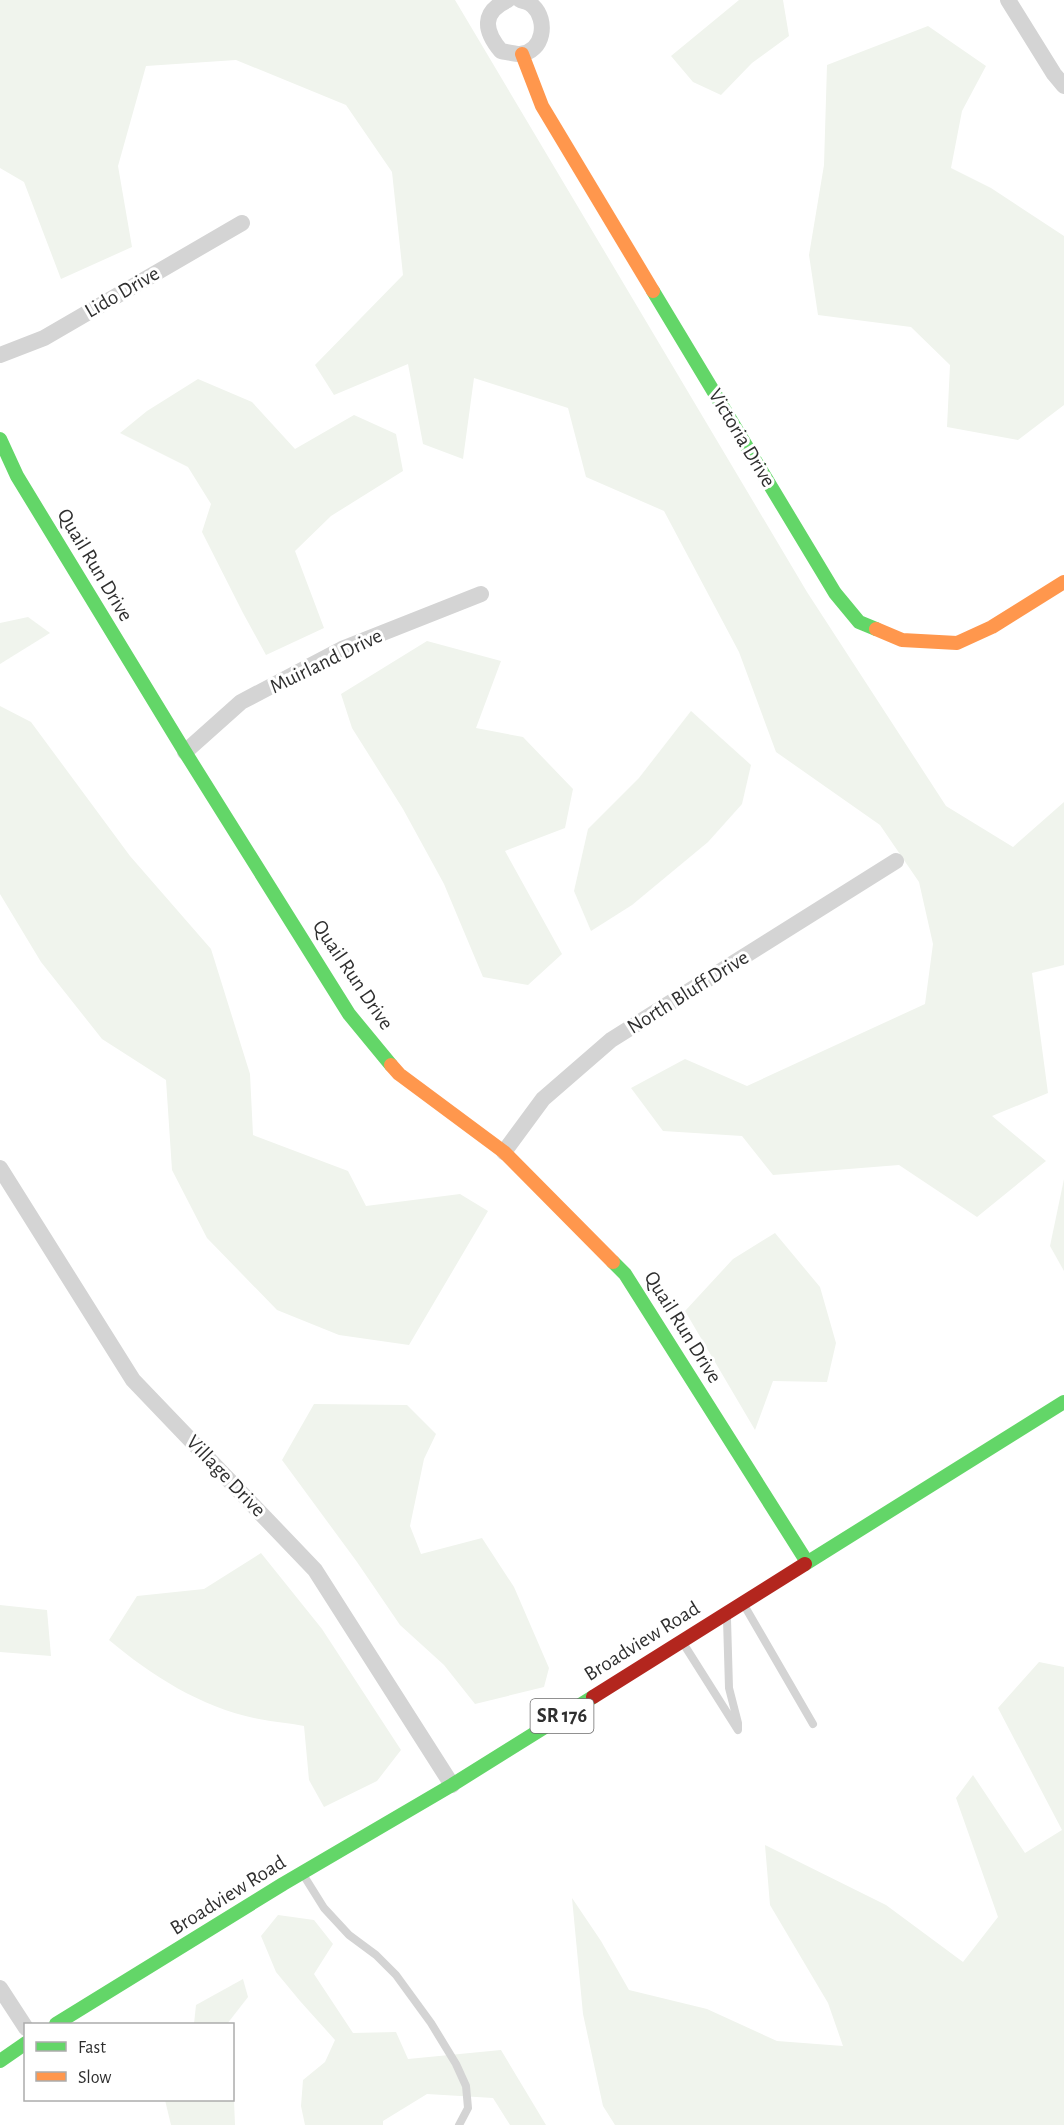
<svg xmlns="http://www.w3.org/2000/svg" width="1064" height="2125" font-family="'Alegreya Sans',sans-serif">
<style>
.green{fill:#f0f4ed}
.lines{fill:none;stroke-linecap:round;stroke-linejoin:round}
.lane{stroke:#d4d4d4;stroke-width:8}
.street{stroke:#d4d4d4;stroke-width:16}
.fast{stroke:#63d668;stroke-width:14}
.slow{stroke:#ff974d;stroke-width:14}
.jam{stroke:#b3261e;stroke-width:14}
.labels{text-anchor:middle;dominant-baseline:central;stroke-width:6;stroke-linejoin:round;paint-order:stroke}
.shield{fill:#fff;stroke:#6d6d6d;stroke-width:1.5}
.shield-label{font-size:20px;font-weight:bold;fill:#2f2f2f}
.street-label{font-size:21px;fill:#2f2f2f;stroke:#fff}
</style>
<rect width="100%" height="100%" fill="#fff"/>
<!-- green -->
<g class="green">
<polygon points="0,0 455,0 807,592 946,806 1013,847 1064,802 1064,965 1032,973 1048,1093 992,1116 1046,1161 977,1217 899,1165 773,1175 742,1136 663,1131 631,1088 685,1059 747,1086 925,1004 933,944 919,882 880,825 776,752 739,652 664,511 586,477 568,408 474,378 463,459 423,444 408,364 334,395 315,365 403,275 392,172 346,105 236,60 146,66 118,166 132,247 61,279 24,182 0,168"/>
<polygon points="739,0 783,0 789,36 752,63 721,95 693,82 671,56"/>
<polygon points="928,26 986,66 962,111 951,168 991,188 1064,236 1064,405 1018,440 947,427 950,365 911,327 818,315 809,255 824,165 827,65"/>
<polygon points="198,379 252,402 295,449 354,415 396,434 403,471 331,516 295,551 324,628 266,655 243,613 202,532 211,504 188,467 120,433 147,411"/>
<polygon points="28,617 50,633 0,664 0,623"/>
<polygon points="427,641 501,661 476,728 523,737 573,789 565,828 505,851 562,954 528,985 483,977 444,884 403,809 352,728 341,694"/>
<polygon points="0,706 31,722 130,856 211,949 250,1074 253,1135 348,1171 366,1206 460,1194 488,1211 409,1345 339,1335 277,1310 207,1238 172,1170 166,1080 102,1039 41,962 0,894"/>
<polygon points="691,711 751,765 742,804 708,842 632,905 591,931 574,891 588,829 639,778"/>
<polygon points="1064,1179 1064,1271 1050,1246"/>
<polygon points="775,1233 820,1287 836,1343 827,1382 773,1381 755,1430 685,1311 733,1259"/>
<polygon points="314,1404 407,1405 436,1434 424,1459 410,1526 421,1554 482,1538 514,1587 549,1668 544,1687 475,1704 444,1665 400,1625 357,1562 282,1460"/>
<path d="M261 1553 322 1629 401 1750 377 1781 324 1807 309 1780 304 1726C289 1723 274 1722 259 1719 202 1708 152 1676 109 1640L137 1596 204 1589Z"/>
<polygon points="0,1605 47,1610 51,1656 0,1652"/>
<polygon points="1039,1662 1064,1667 1064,2125 615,2125 603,2106 583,2014 572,1898 601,1941 629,1990 707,2009 777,2041 843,2046 828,2003 770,1905 765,1845 886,1905 963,1962 998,1917 956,1798 973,1775 1025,1853 1062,1830 998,1708"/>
<polygon points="278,1915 314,1920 333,1944 314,1974 353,2033 396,2032 408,2059 501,2050 546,2125 510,2125 493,2098 427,2094 383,2121 383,2125 305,2125 301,2106 303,2080 325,2062 335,2040 300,2001 276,1972 261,1936"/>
<polygon points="243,1979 248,1997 227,2024 194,2024 196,2005"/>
<polygon points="233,2076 235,2125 171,2125 165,2100 232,2100"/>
</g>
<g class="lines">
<!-- lane -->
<g class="lane">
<polyline points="744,1605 813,1724"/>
<polyline points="683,1643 738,1730 738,1723 729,1688 727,1619"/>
<polyline points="304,1876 324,1908 349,1935 376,1955 396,1975 431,2023 456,2064 466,2086 468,2108 459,2125"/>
</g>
<!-- street -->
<g class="street">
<path d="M508 0C481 12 484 31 501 51 507 52 515 54 520 54 544 52 548 20 533 6 530 3 524 1 520 0"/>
<polyline points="1008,0 1054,74 1064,86"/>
<polyline points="0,355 44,338 242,223"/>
<polyline points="185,752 241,702 342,649 481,594"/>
<polyline points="504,1152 543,1099 611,1040 896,861"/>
<polyline points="0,1168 133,1380 315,1570 452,1785"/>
<polyline points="0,1988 26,2028"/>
</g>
<!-- fast -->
<g class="fast">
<polyline points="653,291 835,593 859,622 876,629"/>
<polyline points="0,439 17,476 185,752 349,1014 391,1065"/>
<polyline points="613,1262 625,1274 807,1562"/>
<polyline points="805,1564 1064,1402"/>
<polyline points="56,2024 283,1884 452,1785 593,1697"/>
<polyline points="0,2061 26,2043"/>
</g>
<!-- slow -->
<g class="slow">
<polyline points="522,54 542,106 653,291"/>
<polyline points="876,629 902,640 957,643 992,627 1064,582"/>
<polyline points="391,1065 399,1074 504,1152 613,1262"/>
</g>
<!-- jam -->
<polyline class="jam" points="593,1697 805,1564"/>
</g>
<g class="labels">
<!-- shield labels -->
<rect class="shield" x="530.5" y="1699" width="63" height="34" rx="4.5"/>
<g class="shield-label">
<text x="562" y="1716">SR 176</text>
</g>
<!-- street labels -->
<g class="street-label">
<text transform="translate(122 292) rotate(-30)">Lido Drive</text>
<text transform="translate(742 438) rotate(59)">Victoria Drive</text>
<text transform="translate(95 565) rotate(59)">Quail Run Drive</text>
<text transform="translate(326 661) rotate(-26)">Muirland Drive</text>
<text transform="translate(353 975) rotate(56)">Quail Run Drive</text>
<text transform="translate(688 992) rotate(-32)">North Bluff Drive</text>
<text transform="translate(683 1327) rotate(58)">Quail Run Drive</text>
<text transform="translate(226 1476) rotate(46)">Village Drive</text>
<text transform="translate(642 1641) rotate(-32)">Broadview Road</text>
<text transform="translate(228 1895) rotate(-32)">Broadview Road</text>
</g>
</g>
<!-- legend -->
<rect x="24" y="2023" width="210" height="78" fill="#ffffff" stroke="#acacac" stroke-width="1.5"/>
<rect x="36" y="2042" width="30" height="9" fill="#63d668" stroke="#acacac" stroke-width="1.5"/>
<text x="78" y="2053" font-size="18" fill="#2f2f2f">Fast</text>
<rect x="36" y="2072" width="30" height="9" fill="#ff974d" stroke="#acacac" stroke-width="1.5"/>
<text x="78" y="2083" font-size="18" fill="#2f2f2f">Slow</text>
</svg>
